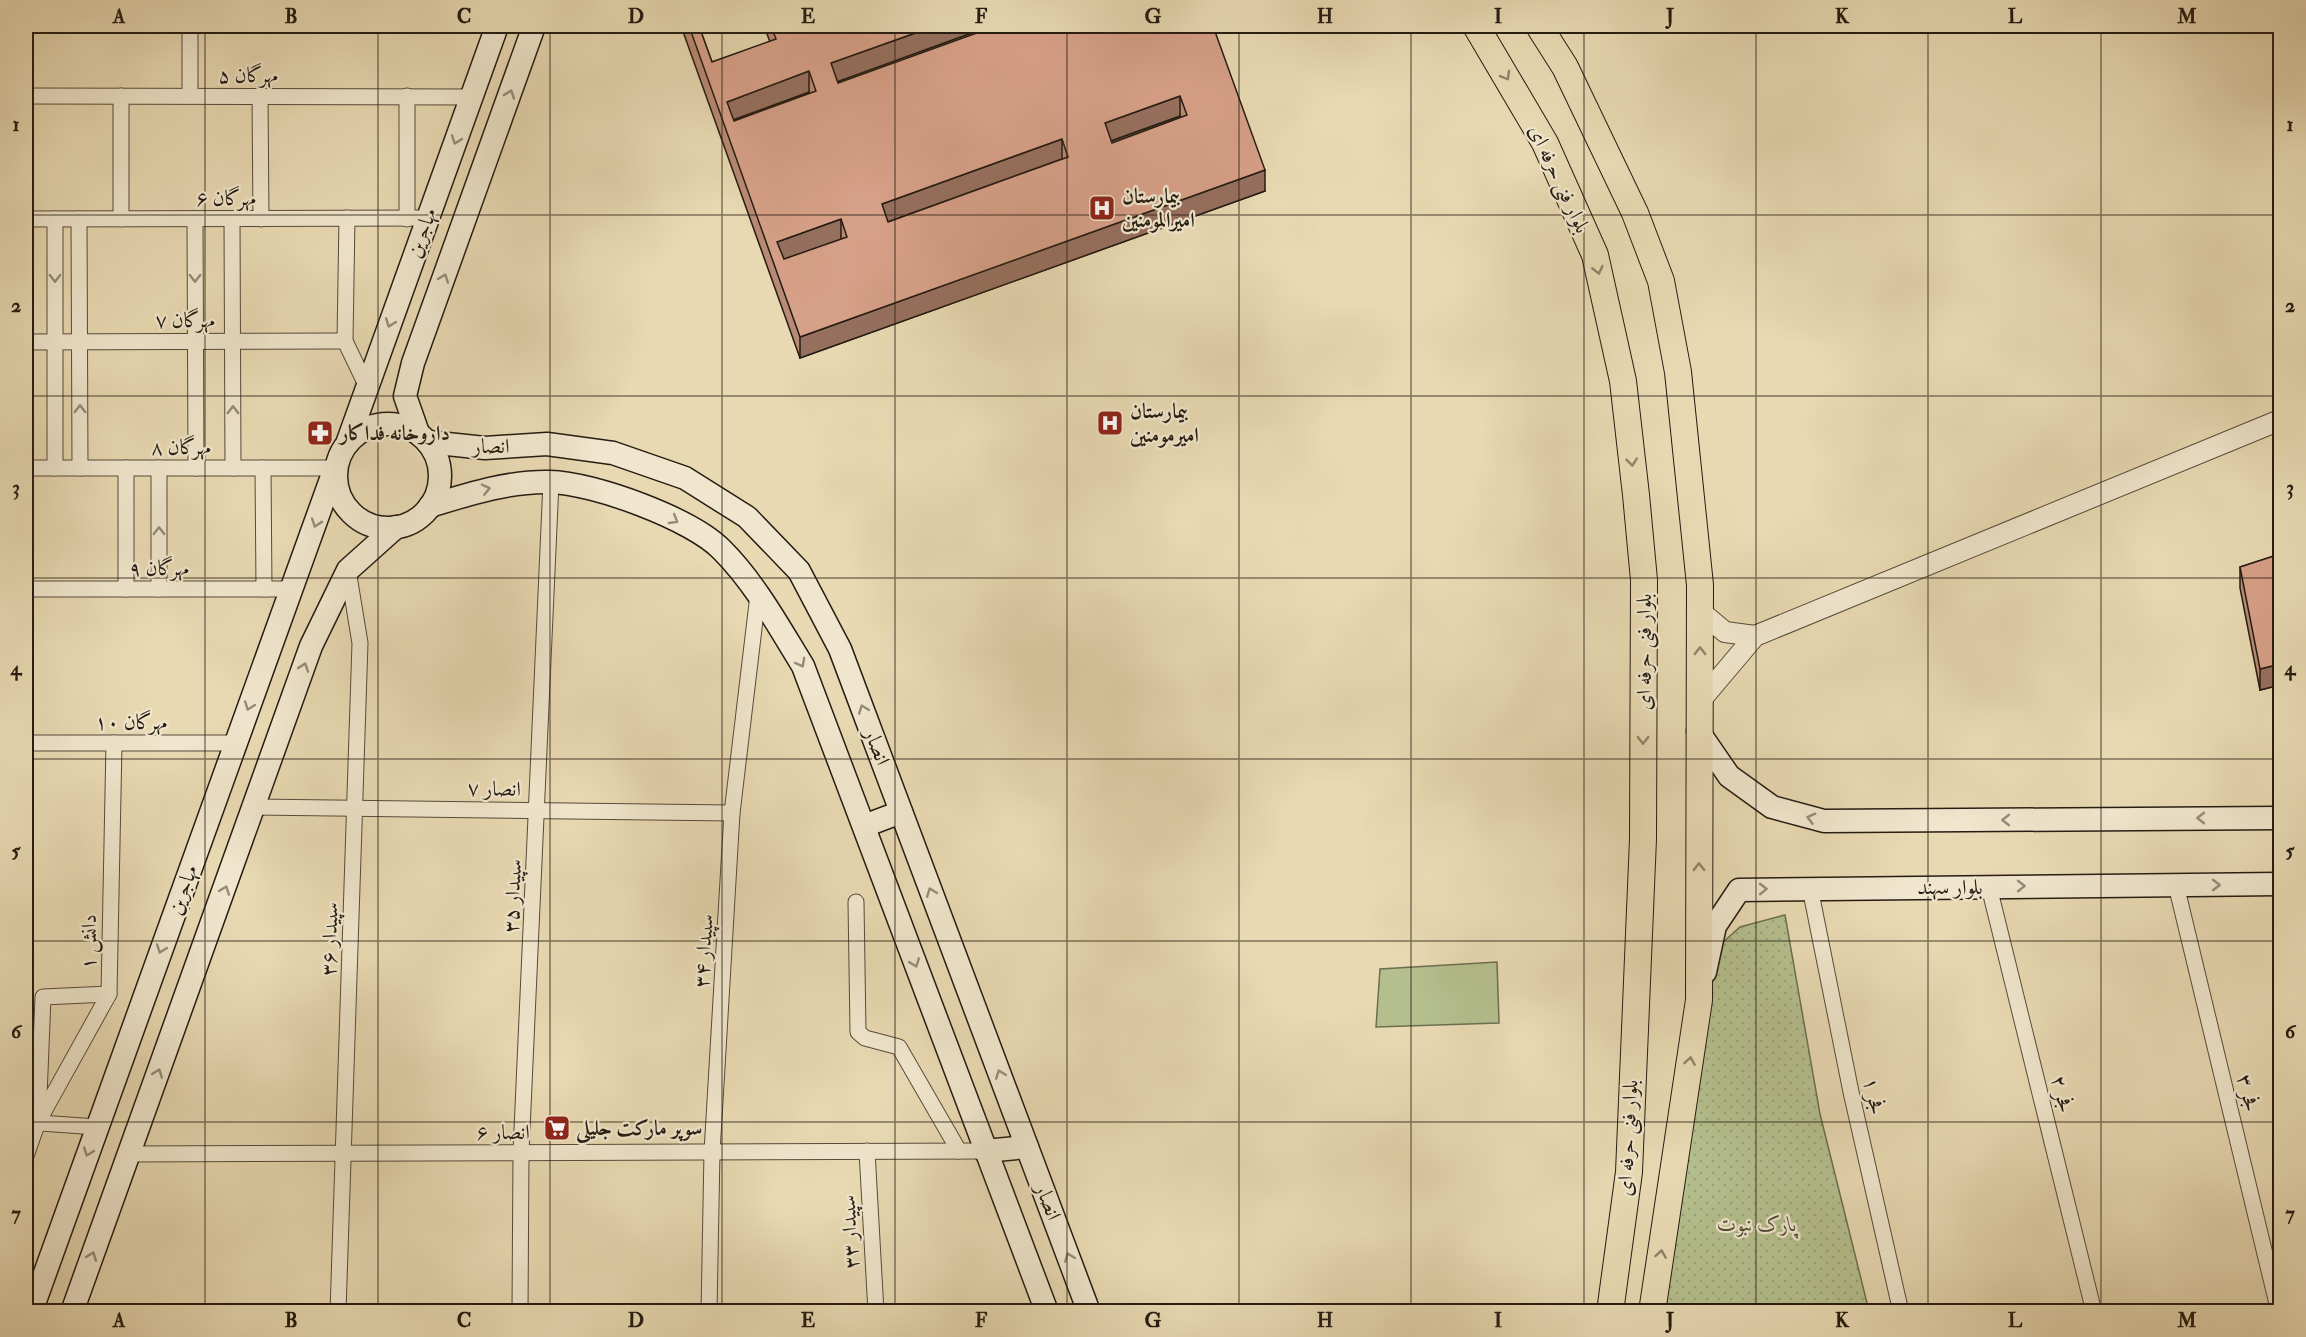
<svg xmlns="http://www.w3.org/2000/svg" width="2306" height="1337" font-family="'IM FELL Double Pica',Amiri,serif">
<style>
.grass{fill:url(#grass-dots);stroke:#6c6e50;stroke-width:1.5}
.garden{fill:#b4bf8d;stroke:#6c6e50;stroke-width:1.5}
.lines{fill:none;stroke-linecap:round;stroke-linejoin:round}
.minor-casing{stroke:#564b3a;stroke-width:17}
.tertiary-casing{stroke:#564b3a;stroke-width:22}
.secondary-casing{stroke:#251c12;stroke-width:25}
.primary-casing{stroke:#251c12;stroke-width:28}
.minor{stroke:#f0e6cd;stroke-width:15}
.tertiary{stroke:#f0e6cd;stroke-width:20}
.secondary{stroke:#f0e6cd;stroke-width:22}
.primary{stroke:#e8d9b2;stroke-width:26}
.wall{fill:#b98a75;stroke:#251c12;stroke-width:1.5;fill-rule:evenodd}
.shaded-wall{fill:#96705f;stroke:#251c12;stroke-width:1.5}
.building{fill:#d7a088;stroke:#251c12;stroke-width:1.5;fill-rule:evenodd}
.oneway{stroke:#90846a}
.oneway2{stroke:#958b79}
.grid{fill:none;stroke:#251c12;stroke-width:1.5;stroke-opacity:0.55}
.labels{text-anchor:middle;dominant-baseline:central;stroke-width:4.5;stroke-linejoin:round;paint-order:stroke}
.street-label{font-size:21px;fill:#251c12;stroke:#f0e6cd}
.poi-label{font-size:21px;font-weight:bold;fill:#251c12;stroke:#f0e6cd;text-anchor:start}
.park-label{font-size:21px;font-style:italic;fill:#504d37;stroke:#f0e6cd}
.neatline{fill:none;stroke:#251c12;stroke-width:2}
.grid-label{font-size:20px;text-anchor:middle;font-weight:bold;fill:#251c12}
</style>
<defs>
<pattern id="grass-dots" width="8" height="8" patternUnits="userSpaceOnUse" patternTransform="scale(1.5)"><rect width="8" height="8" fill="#b4bf8d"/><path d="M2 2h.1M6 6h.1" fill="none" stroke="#9ba479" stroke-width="1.8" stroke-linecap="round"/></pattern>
</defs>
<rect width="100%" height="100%" fill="#e8d9b2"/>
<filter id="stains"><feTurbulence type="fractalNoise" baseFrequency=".00333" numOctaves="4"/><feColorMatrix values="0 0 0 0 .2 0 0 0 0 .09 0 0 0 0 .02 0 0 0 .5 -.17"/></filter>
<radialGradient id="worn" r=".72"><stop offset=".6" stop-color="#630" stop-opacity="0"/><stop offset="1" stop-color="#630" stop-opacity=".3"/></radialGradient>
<!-- grass -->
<polygon class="grass" points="1785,915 1820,1114 1869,1311 1659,1312 1700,963 1740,927"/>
<!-- garden -->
<polygon class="garden" points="1497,962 1499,1023 1376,1027 1380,969"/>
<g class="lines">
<defs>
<g id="minor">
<polyline points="190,26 190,96"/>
<polyline points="26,96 471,97"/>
<polyline points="121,96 121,219"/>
<polyline points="260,96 261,219"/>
<polyline points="407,96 407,219"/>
<polyline points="347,218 345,341 367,387"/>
<polyline points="26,219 427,218"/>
<polyline points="55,219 55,468"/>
<polyline points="79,219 80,468"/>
<polyline points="195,219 196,468"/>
<polyline points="232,219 233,468"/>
<polyline points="26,342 345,341"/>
<polyline points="26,468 335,468"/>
<polyline points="126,468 126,589"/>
<polyline points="159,468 159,589"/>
<polyline points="263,468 264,589"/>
<polyline points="26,589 293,589"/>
<polyline points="26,743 236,743"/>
<polyline points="255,807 732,813"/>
<polyline points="2176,885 2279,1312"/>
<polyline points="1989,887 2094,1312"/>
<polyline points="1810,888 1851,1092 1901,1312"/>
<polyline points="856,902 858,1032 865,1038 899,1047 959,1151"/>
<polyline points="26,1122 97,1127"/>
<polyline points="38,1122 109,994 114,743"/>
<polyline points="867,1151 876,1312"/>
<polyline points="128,1154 985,1151"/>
<polyline points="26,1156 38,1122 43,997 109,994"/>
<polyline points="338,1312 360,643 348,570"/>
<polyline points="520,1312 521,1152 551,482"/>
<polyline points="709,1312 712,1152 732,813 758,595"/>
</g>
<g id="tertiary">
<polyline points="1701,600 1701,612 1725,632 1755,636"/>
<polyline points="1701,700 1755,636 2280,420"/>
</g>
<g id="secondary">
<circle cx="388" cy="476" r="52"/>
<polyline points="418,433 405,396 413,363 534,26"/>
<polyline points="348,441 497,26"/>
<polyline points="428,442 485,448 547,444 613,453 685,478 747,517 799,571 840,649 1089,1312"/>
<path d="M430 506C469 494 509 481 550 482 594 483 692 519 722 550 755 583 779 627 803 666L1047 1312"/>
<polyline points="1698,731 1729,776 1772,807 1824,821 2280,818"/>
<polyline points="864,826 901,812"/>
<polyline points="1705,972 1715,926 1739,890 2280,884"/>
<polyline points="985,1151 1027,1147"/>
<polyline points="31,1312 335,468"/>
<polyline points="72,1312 311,646 348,570 396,527"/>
</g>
<g id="primary">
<polyline points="1476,26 1545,143 1595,255 1623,381 1636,495 1644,580 1643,839 1629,1172 1610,1312"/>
<polyline points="1539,26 1565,67 1635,213 1661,281 1678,372 1700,585 1699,1000 1652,1312"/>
</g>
</defs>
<!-- minor casing -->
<use href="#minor" class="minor-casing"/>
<!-- tertiary casing -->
<use href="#tertiary" class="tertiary-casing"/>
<!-- secondary casing -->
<use href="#secondary" class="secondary-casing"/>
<!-- primary casing -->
<use href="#primary" class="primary-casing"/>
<!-- minor -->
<use href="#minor" class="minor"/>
<!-- tertiary -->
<use href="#tertiary" class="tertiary"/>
<!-- secondary -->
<use href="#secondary" class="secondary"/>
<!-- primary -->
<use href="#primary" class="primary"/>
</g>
<!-- wall -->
<g class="wall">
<path d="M681 26H699L712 62 770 42 764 26H991L837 82 838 83 1213 26 1265 191 800 358ZM809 92V93L734 121 733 120ZM1180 116V118L1112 143V141Z"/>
<polygon points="2280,554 2280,685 2260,690 2240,588 2240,567"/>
</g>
<!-- shaded-wall -->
<g class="shaded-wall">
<polygon points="935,26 991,26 831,84 831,63"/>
<polygon points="809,71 809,92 727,122 727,102"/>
<polygon points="1180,96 1180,116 1105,143 1105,123"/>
<polygon points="1062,139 1062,159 882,224 882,204"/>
<polygon points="1265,170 1265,191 800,358 800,337"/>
<polygon points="841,219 841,240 777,263 777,242"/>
<polygon points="2280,664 2280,685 2260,690 2260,669"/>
</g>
<!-- building -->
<g class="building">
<path d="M689 26H699L712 62 776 39 771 26H935L831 63 838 83 996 26H1213L1265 170 800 337ZM809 71 816 91 734 121 727 102ZM1180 96 1187 115 1112 143 1105 123ZM1062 139 1068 157 888 222 882 204ZM841 219 847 237 784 259 777 242Z"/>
<polygon points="2280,554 2280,664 2260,669 2240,567"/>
</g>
<!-- one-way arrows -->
<defs><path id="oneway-chevron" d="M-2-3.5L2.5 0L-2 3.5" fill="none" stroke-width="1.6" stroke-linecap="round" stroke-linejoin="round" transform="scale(1.5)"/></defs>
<g class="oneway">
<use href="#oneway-chevron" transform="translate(1506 76) rotate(60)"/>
<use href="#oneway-chevron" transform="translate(1598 270) rotate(77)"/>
<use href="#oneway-chevron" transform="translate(1632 462) rotate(84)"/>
<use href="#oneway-chevron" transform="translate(1700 651) rotate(-90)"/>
<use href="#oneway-chevron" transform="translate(1643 740) rotate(90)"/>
<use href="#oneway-chevron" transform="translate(1699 867) rotate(-90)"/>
<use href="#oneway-chevron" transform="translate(1690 1061) rotate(-81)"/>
<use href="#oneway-chevron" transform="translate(1661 1254) rotate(-81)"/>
</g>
<g class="oneway2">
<use href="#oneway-chevron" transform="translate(510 94) rotate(-70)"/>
<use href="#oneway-chevron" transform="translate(456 140) rotate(110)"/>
<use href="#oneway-chevron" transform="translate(55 278) rotate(90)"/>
<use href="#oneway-chevron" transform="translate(195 278) rotate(90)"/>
<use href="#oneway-chevron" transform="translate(444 278) rotate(-70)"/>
<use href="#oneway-chevron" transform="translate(390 323) rotate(110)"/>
<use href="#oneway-chevron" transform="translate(80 409) rotate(-90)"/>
<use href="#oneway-chevron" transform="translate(233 410) rotate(-90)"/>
<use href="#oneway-chevron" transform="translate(486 489) rotate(-13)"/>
<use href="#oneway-chevron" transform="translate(674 520) rotate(31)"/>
<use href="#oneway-chevron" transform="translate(316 523) rotate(109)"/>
<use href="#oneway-chevron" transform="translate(159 531) rotate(-90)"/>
<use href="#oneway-chevron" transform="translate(801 663) rotate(61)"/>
<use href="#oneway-chevron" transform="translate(304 667) rotate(-71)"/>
<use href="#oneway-chevron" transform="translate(249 706) rotate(110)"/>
<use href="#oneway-chevron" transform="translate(863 709) rotate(-111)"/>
<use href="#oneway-chevron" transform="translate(1811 818) rotate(-165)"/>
<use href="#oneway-chevron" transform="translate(2201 818) rotate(180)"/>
<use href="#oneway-chevron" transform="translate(2006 820) rotate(180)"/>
<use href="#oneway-chevron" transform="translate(2216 885)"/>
<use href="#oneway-chevron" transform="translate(2021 886) rotate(-1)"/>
<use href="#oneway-chevron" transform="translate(1763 889) rotate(-1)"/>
<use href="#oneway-chevron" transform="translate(225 890) rotate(-70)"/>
<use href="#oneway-chevron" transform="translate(931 892) rotate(-111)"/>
<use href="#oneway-chevron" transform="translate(161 949) rotate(110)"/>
<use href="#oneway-chevron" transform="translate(915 963) rotate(69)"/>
<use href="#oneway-chevron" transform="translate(158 1073) rotate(-70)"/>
<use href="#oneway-chevron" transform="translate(1000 1074) rotate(-111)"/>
<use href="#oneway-chevron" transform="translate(88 1152) rotate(110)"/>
<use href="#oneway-chevron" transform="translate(92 1256) rotate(-70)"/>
<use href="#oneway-chevron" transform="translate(1069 1257) rotate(-111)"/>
</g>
<!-- grid -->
<path class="grid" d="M205 26V1312M378 26V1312M550 26V1312M722 26V1312M895 26V1312M1067 26V1312M1239 26V1312M1411 26V1312M1584 26V1312M1756 26V1312M1928 26V1312M2101 26V1312M26 215H2280M26 396H2280M26 578H2280M26 759H2280M26 941H2280M26 1122H2280"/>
<!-- icons -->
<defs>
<symbol id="hospital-square" viewBox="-11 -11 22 22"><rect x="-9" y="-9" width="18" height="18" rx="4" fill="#8f2418" stroke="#f0e6cd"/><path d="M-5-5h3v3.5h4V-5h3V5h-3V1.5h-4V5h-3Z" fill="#fff"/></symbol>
<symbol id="pharmacy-square" viewBox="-11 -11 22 22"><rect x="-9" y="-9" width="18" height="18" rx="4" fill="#8f2418" stroke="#f0e6cd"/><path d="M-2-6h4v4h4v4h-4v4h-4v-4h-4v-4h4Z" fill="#fff"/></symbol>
<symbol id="supermarket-square" viewBox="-11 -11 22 22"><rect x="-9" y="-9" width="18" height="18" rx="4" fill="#8f2418" stroke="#f0e6cd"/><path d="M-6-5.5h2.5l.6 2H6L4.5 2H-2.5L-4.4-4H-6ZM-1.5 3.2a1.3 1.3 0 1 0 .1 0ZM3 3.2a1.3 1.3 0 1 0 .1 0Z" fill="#fff"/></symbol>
</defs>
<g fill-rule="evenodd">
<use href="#hospital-square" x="1087" y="193" width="30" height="30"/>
<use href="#hospital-square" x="1095" y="408" width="30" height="30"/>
<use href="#pharmacy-square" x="305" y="418" width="30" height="30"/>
<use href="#supermarket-square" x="542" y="1113" width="30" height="30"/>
</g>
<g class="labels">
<!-- street labels -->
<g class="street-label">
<text x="248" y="75">مهرگان ۵</text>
<text transform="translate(1559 179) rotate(65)">بلوار فنی حرفه ای</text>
<text x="226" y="198">مهرگان ۶</text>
<text transform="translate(422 233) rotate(-70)">مهاجرین</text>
<text x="185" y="320">مهرگان ۷</text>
<text x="491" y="446">انصار</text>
<text x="181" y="447">مهرگان ۸</text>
<text x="159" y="568">مهرگان ۹</text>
<text transform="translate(1644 652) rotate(-90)">بلوار فنی حرفه ای</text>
<text x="131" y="722">مهرگان ۱۰</text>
<text transform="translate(877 747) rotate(69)">انصار</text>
<text transform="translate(494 789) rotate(1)">انصار ۷</text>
<text x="1950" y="887">بلوار سهند</text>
<text transform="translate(183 890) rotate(-70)">مهاجرین</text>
<text transform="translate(513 896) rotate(-87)">سپیدار ۳۵</text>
<text transform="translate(330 939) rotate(-88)">سپیدار ۳۶</text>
<text transform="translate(89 942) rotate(-89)">دانش ۱</text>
<text transform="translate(704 951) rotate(-86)">سپیدار ۳۴</text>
<text transform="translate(2248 1093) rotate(76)">فجر ۳</text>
<text transform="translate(2062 1094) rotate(76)">فجر ۲</text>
<text transform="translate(1874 1096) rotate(78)">فجر ۱</text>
<text x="503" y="1132">انصار ۶</text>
<text transform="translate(1628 1138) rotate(-87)">بلوار فنی حرفه ای</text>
<text transform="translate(1048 1202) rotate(69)">انصار</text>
<text transform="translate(850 1232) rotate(-93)">سپیدار ۳۳</text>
</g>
<!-- poi labels -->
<g class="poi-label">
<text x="1122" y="196">بیمارستان<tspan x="1122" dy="24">امیرالمومنین</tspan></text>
<text x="1130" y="411">بیمارستان<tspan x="1130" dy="24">امیرمومنین</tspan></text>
<text x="340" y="433">داروخانه فداکار</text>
<text x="576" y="1128">سوپر مارکت جلیلی</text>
</g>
<!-- park labels -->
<g class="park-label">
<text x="1757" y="1224">پارک نبوت</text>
</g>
</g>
<!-- margin -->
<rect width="2306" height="1337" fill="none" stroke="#e8d9b2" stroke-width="66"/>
<rect x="33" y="33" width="2240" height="1271" class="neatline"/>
<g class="grid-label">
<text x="119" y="23">A</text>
<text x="291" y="23">B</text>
<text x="464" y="23">C</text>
<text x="636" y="23">D</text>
<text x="808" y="23">E</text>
<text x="981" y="23">F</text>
<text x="1153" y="23">G</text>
<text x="1325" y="23">H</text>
<text x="1498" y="23">I</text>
<text x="1670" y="23">J</text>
<text x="1842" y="23">K</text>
<text x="2015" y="23">L</text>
<text x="2187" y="23">M</text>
<text x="16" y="131">1</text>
<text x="2290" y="131">1</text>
<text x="16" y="312">2</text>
<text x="2290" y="312">2</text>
<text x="16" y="494">3</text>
<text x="2290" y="494">3</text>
<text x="16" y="675">4</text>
<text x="2290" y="675">4</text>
<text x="16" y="857">5</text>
<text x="2290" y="857">5</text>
<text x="16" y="1038">6</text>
<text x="2290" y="1038">6</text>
<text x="16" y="1220">7</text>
<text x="2290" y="1220">7</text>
<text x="119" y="1327">A</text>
<text x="291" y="1327">B</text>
<text x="464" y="1327">C</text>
<text x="636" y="1327">D</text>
<text x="808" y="1327">E</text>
<text x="981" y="1327">F</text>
<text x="1153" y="1327">G</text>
<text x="1325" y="1327">H</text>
<text x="1498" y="1327">I</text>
<text x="1670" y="1327">J</text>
<text x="1842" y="1327">K</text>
<text x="2015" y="1327">L</text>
<text x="2187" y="1327">M</text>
</g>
<rect width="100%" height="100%" filter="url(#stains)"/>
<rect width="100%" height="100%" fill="url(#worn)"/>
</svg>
